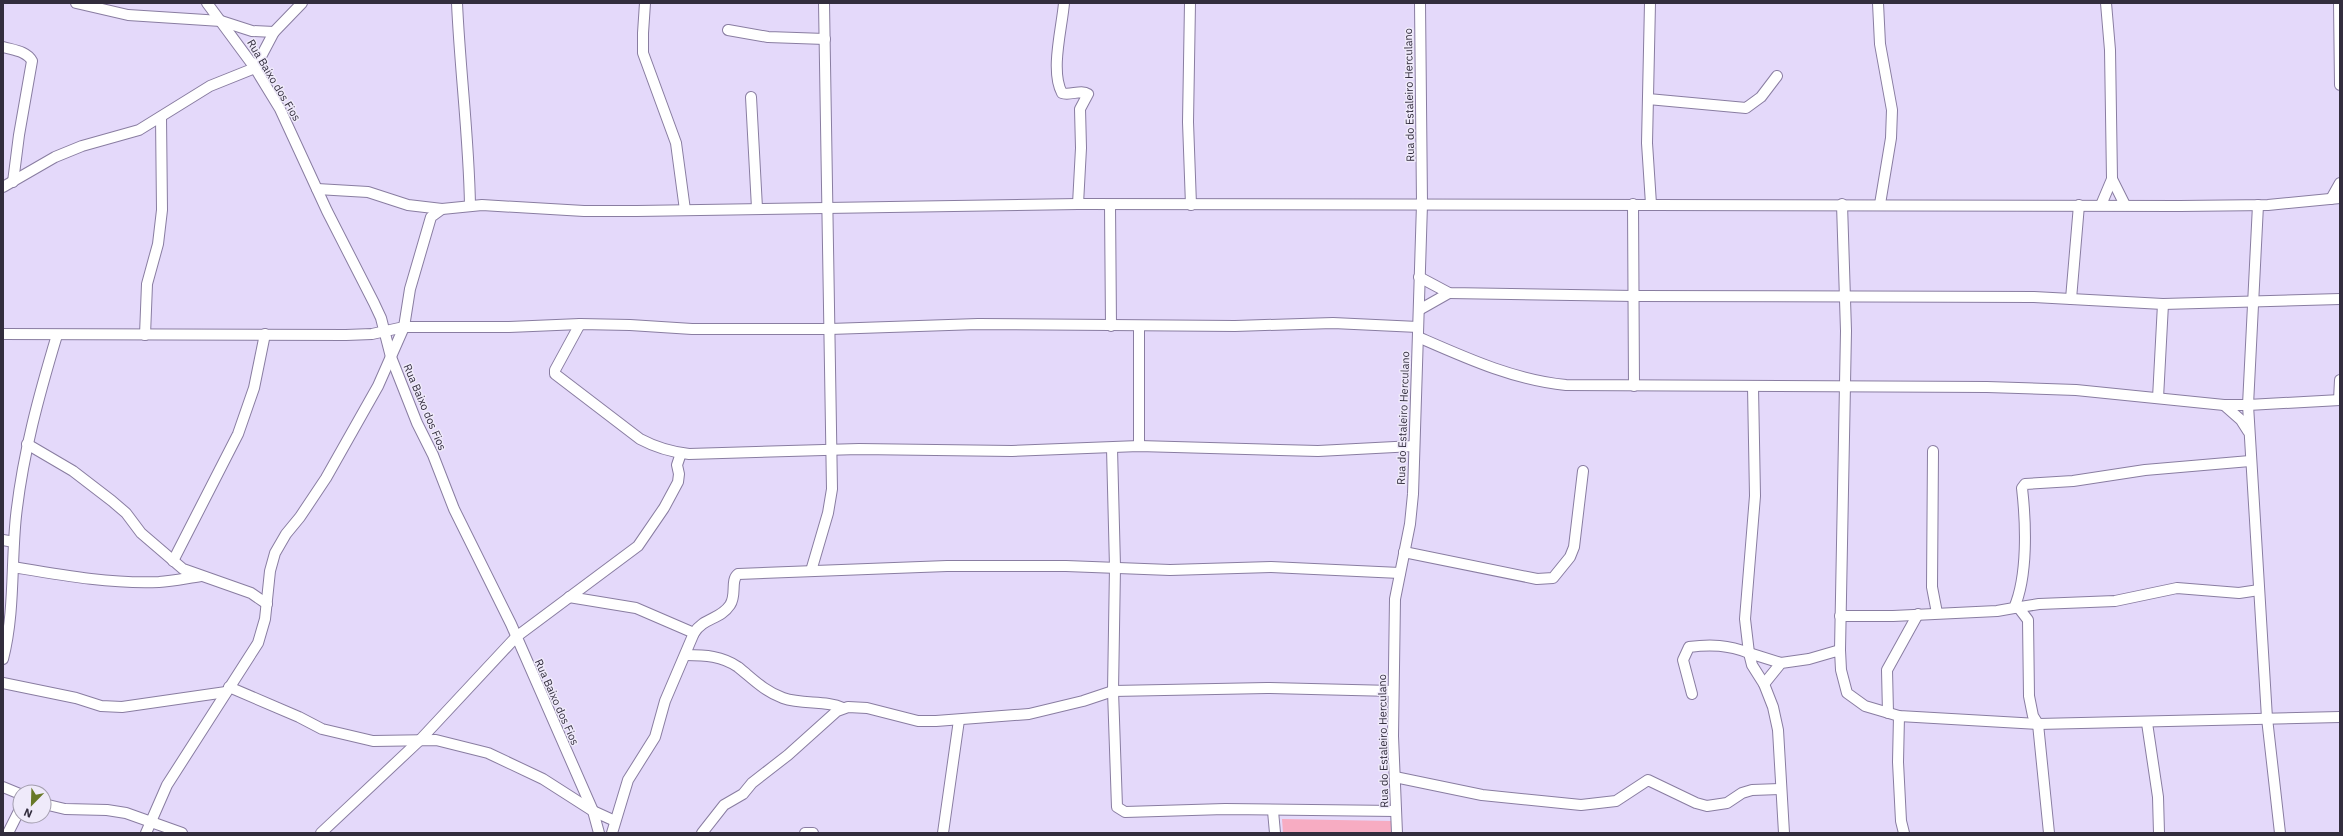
<svg xmlns="http://www.w3.org/2000/svg" width="2343" height="836" font-family="'IBM Plex Sans',sans-serif">
<style>
.green{fill:#f7acc2}
.lines{fill:none;stroke-linecap:round;stroke-linejoin:round}
.minor-casing{stroke:#897da1;stroke-width:12}
.minor{stroke:#fff;stroke-width:10}
.labels{text-anchor:middle;dominant-baseline:central;stroke-width:3;stroke-linejoin:round;paint-order:stroke}
.street-label{font-size:11px;fill:#322d3d;stroke:#efeafa}
</style>
<rect width="100%" height="100%" fill="#e4d9fa"/>
<!-- green -->
<polygon class="green" points="1282,819 1391,821 1391,833 1283,833"/>
<g class="lines">
<defs>
<g id="minor">
<polyline points="76,3 128,15 221,21 252,31 274,32"/>
<polyline points="207,3 255,68 280,109 327,211 374,303 381,318 391,357 417,423 433,455 454,509 511,624 593,811 599,833"/>
<path d="M457 3C460 71 469 138 470 206"/>
<polyline points="645,3 643,33 643,53 676,143 685,210"/>
<path d="M1064 3C1062 28 1050 71 1062 93 1070 96 1081 89 1088 94L1080 109 1081 148 1078 204"/>
<polyline points="1190,3 1188,122 1191,205"/>
<polyline points="1650,3 1647,143 1651,204"/>
<polyline points="1878,3 1880,44 1892,110 1891,138 1880,204"/>
<polyline points="2339,3 2340,85"/>
<polyline points="728,30 768,37 825,39"/>
<path d="M3 47C13 50 27 51 32 61L19 135 13 182"/>
<polyline points="751,97 757,208"/>
<polyline points="1648,99 1746,108 1761,97 1777,76"/>
<polyline points="2112,179 2125,205"/>
<polyline points="3,187 55,157 82,146 139,130 210,86 255,68 274,32 302,3"/>
<polyline points="317,189 368,192 408,205 442,209"/>
<polyline points="2331,199 2340,183"/>
<polyline points="1633,204 1634,386"/>
<polyline points="1110,205 1111,326"/>
<polyline points="2101,205 2112,179 2110,50 2106,3"/>
<polyline points="1419,277 1449,293 1634,296 2034,297 2163,304 2158,398"/>
<polyline points="2071,299 2079,205"/>
<polyline points="2163,304 2340,299"/>
<polyline points="1419,310 1449,293"/>
<path d="M580 324 555 370V374L640 439C655 447 671 452 689 454L859 449 1012 451 1139 446 1318 451 1414 446"/>
<polyline points="3,334 346,335 372,334 404,327 509,327 580,324 630,325 692,329 830,329 978,324 1235,326 1333,323 1418,327"/>
<polyline points="145,335 147,284 158,244 162,210 161,117"/>
<path d="M1418 337C1466 358 1514 380 1566 385L1987 387 2076 390 2224 405H2248L2258 205"/>
<polyline points="2339,400 2340,380"/>
<polyline points="2224,405 2241,420 2248,431"/>
<polyline points="27,444 73,471 112,501 126,513 141,533 183,569 251,593 267,604"/>
<polyline points="1139,446 1139,326"/>
<polyline points="1112,448 1115,567 1113,691 1117,807 1125,812 1225,809 1396,811"/>
<polyline points="1933,451 1932,587 1937,613"/>
<polyline points="3,540 14,542"/>
<polyline points="1404,552 1537,579 1553,578 1570,557 1574,547 1583,471"/>
<polyline points="173,561 238,434 254,388 265,334"/>
<path d="M13 567C61 575 110 584 159 582 173 581 187 578 201 576"/>
<polyline points="811,571 828,513 832,489 824,3"/>
<polyline points="569,597 636,608 694,633"/>
<polyline points="2018,607 2028,620 2029,696 2033,716 2038,724 2049,833"/>
<polyline points="2014,608 2039,604 2115,601 2177,588 2239,593 2259,590"/>
<path d="M1840 616H1893L1997 611 2014 608C2028 576 2026 523 2022 488L2025 484 2073 481 2145 470 2250 461"/>
<polyline points="1840,650 1846,331 1842,204"/>
<polyline points="1749,653 1745,619 1755,496 1753,387"/>
<path d="M686 655C705 655 722 656 738 667 753 679 764 691 783 698 803 705 826 700 843 708"/>
<path d="M3 659C15 612 11 563 16 516 23 453 39 395 57 335"/>
<polyline points="1781,663 1749,653 1752,665 1764,684 1773,707 1778,730 1784,833"/>
<polyline points="3,683 76,698 101,706 122,707 226,692"/>
<polyline points="1764,684 1781,663 1809,659 1840,650 1841,670 1847,693 1865,706 1899,716 2038,724 2340,717"/>
<polyline points="229,687 299,717 322,729 373,741 436,740 488,753 543,779 593,811 615,821"/>
<path d="M1692 694 1683 660 1689 647C1711 644 1728 645 1749 653"/>
<polyline points="1888,713 1887,670 1918,614"/>
<polyline points="1899,716 1898,762 1901,821 1904,833"/>
<polyline points="2147,723 2158,797 2159,833"/>
<polyline points="1395,777 1482,795 1581,805 1616,801 1648,780 1696,803 1707,806 1727,803 1742,793 1752,790 1780,789"/>
<polyline points="3,787 20,794"/>
<polyline points="44,804 65,809 107,810 126,813 182,833"/>
<polyline points="1273,811 1275,833"/>
<polyline points="8,833 20,809"/>
<polyline points="146,833 167,785 258,643 265,619 270,571 275,553 286,534 300,517 326,478 378,386 404,327 410,289 431,217 442,209 482,205 584,211 637,211 1078,204 2180,206 2268,205 2340,198"/>
<polyline points="321,833 420,740 516,637 638,546 664,508 678,482 679,474 677,465 681,453"/>
<path d="M612 833 628 780 655 737 665 701 694 633C704 617 720 620 730 605 737 595 730 580 738 574L947 566H1066L1170 570 1271 567 1400 573"/>
<polyline points="702,833 724,805 743,794 752,783 788,755 837,711 848,707 867,708 918,721 936,721 1029,714 1083,701 1113,691 1267,688 1393,691"/>
<polyline points="805,833 813,833"/>
<polyline points="943,833 959,720"/>
<polyline points="1397,833 1393,736 1395,599 1410,524 1413,494 1422,204 1420,3"/>
<polyline points="2280,833 2267,718 2248,405 2340,400"/>
</g>
</defs>
<!-- minor casing -->
<use href="#minor" class="minor-casing"/>
<!-- minor -->
<use href="#minor" class="minor"/>
</g>
<g class="labels">
<!-- street labels -->
<g class="street-label">
<text transform="translate(274 80) rotate(59)">Rua Baixo dos Fios</text>
<text transform="translate(1409 95) rotate(-91)">Rua do Estaleiro Herculano</text>
<text transform="translate(425 407) rotate(67)">Rua Baixo dos Fios</text>
<text transform="translate(1403 418) rotate(-88)">Rua do Estaleiro Herculano</text>
<text transform="translate(557 702) rotate(66)">Rua Baixo dos Fios</text>
<text transform="translate(1383 741) rotate(-91)">Rua do Estaleiro Herculano</text>
</g>
</g>
<!-- border -->
<rect width="2343" height="836" fill="none" stroke="#322d3d" stroke-width="8"/>
<!-- north arrow -->
<g transform="translate(32 804) rotate(203)"><circle r="19" fill="#efeafa" stroke="#a39eae"/>
<path d="M0-3L7 15L0 10L-7 15Z" fill="#687928"/>
<text y="-6" font-size="11" font-weight="bold" text-anchor="middle" fill="#322d3d">N</text>
</g>
</svg>
